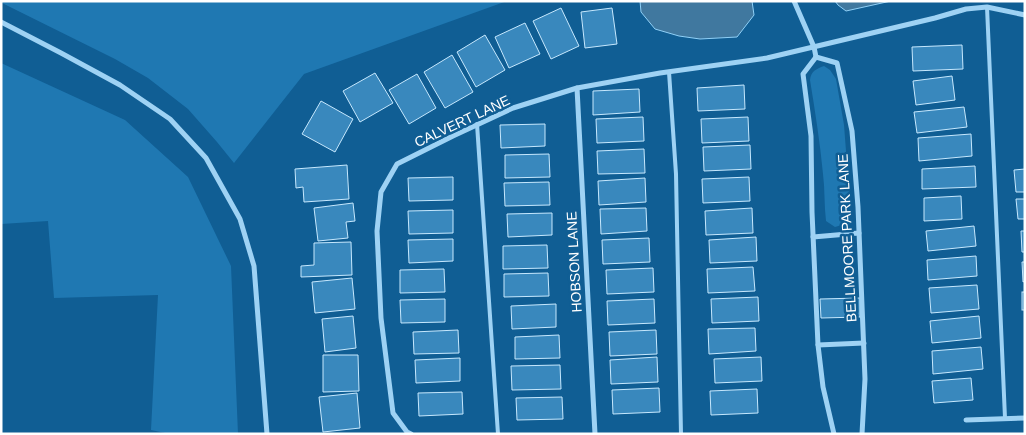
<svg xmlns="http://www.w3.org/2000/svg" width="1026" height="435" font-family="Helvetica,sans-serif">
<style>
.green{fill:#1f78b2}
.water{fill:#40789f;stroke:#8fd0f7}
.building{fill:#3988bd;stroke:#c6e8fe}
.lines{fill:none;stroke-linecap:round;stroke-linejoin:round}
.service{stroke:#9ed2f4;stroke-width:4}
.minor{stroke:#9ed2f4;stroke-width:5}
.labels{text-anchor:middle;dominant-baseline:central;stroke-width:5;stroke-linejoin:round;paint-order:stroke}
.street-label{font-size:14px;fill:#fff;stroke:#105e94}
</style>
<rect width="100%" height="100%" fill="#105e94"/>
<!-- green -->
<g class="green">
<polygon points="1,1 507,1 304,74 234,163 217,142 188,109 148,78 115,59 2,3"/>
<polygon points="1,63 125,120 188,177 231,266 238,434 170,434 151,430 158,295 54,298 48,221 1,224"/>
<path d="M824 66 830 70 836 79 844 125 851 216 845 224 835 227 826 221C824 205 825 189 823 174 820 142 815 111 810 80 811 71 816 69 824 66Z"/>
</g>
<!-- water -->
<g class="water">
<polygon points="640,1 752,1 754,15 737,37 700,39 679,36 655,29 641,12"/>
<polygon points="835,1 891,1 846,11 838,5"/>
</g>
<!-- building -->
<g class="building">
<polygon points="561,8 579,46 551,59 533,21"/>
<polygon points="612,8 617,44 585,48 581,12"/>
<polygon points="525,23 540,54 509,68 495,37"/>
<polygon points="485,35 505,70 476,87 457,52"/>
<polygon points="962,45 963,69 913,71 912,47"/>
<polygon points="452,55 473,92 445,108 424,72"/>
<polygon points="375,73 393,103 360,122 343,91"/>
<polygon points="417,74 436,108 409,124 389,90"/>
<polygon points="952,76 955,100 916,105 913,81"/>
<polygon points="744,85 745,109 698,111 697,88"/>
<polygon points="639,89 640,112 593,115 593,91"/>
<polygon points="321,101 353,119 335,152 302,134"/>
<polygon points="964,107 967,127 917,133 914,112"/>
<polygon points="643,117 644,141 597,143 596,119"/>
<polygon points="748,117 749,141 702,143 701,119"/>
<polygon points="545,124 545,146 501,148 500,125"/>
<polygon points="971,134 972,156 919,161 918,138"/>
<polygon points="750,145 751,169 704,171 703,147"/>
<polygon points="644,149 645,173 598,174 597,151"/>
<polygon points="549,154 550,177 505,178 505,155"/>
<polygon points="347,165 349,199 304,202 303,187 296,188 295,169"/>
<polygon points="975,166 976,187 922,189 922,169"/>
<polygon points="1025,169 1025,192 1016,192 1014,170"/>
<polygon points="453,177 453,200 409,201 408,178"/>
<polygon points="749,177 750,201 703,203 702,179"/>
<polygon points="645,178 646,202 599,205 598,181"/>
<polygon points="549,182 550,205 505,206 504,183"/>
<polygon points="961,196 962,219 924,221 924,198"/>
<polygon points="1016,199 1025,199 1025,219 1018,219"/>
<polygon points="353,203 355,221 346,222 348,238 318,241 314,208"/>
<polygon points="646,208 647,231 601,234 600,209"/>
<polygon points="752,208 753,233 706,235 705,211"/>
<polygon points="453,210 453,233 409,234 408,211"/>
<polygon points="552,213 552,235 508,237 507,214"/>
<polygon points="974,226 976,246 928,251 926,231"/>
<polygon points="1021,231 1025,231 1025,252 1022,252"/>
<polygon points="756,237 757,261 710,263 709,240"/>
<polygon points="649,238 650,262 603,264 602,240"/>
<polygon points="453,239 453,261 409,263 408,240"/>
<polygon points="351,242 352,275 301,277 301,266 314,265 314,243"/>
<polygon points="547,245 548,268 503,269 503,246"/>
<polygon points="976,256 977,276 928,280 927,260"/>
<polygon points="1022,262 1025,262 1025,281 1023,282"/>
<polygon points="753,267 755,291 708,293 707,269"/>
<polygon points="653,268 654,292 607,294 606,270"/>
<polygon points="444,269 445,292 400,293 400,270"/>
<polygon points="548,273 549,296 504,297 504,274"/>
<polygon points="352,278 355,309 315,313 312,282"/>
<polygon points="977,285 979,309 931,313 929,288"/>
<rect x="1022" y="292" width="3" height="18"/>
<polygon points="758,297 759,321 712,323 711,299"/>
<polygon points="860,298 860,317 821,318 820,299"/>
<polygon points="445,299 445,322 401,323 400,300"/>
<polygon points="654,299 655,323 608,325 607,301"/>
<polygon points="556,304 556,327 512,329 511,306"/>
<polygon points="353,316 356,348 325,352 322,319"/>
<polygon points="979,316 981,338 932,343 930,321"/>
<polygon points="755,328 756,351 709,354 708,329"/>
<polygon points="458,330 459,353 414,354 413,332"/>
<polygon points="656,330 657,354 610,356 609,332"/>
<polygon points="559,335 560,358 515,359 515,337"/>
<polygon points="981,347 983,369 933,374 932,351"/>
<polygon points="323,355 358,355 359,391 323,392"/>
<polygon points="657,357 658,382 611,384 610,360"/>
<polygon points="761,357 762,381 715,383 714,359"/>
<polygon points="460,358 460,381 416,383 415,360"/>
<polygon points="560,365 561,389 512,390 511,366"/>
<polygon points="971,378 973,400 934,403 932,381"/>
<polygon points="659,388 660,412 613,414 612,390"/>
<polygon points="757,389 758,413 711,415 710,391"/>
<polygon points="462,392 463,414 419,416 418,393"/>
<polygon points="357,393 360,428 323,432 319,397"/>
<polygon points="562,397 563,419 517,420 516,398"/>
</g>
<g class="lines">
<!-- service -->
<g class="service">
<polyline points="987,7 1005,418"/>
<polyline points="669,72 676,174 681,434"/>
<polyline points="477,124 498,434"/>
</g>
<!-- minor -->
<g class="minor">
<polyline points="794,1 814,47 816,57"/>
<polyline points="1,22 61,53 120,85 170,119 206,158 240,219 254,266 267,434"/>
<polyline points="816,57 837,63 852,131 858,207 865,379 862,434"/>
<polyline points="816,57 803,74 811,136 812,212 818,345 823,387 834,434"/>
<polyline points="577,88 595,434"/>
<polyline points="813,237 859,233"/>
<polyline points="818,345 864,343"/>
<polyline points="966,420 1025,418"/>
<polyline points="411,434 407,432 393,413 381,318 377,231 381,192 397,164 453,136 513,108 577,88 660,73 767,58 935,18 966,9 987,7 1025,15"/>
</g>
</g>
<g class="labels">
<!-- street labels -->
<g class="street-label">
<text transform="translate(462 121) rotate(-25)">CALVERT LANE</text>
<text transform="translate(847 238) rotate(-93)">BELLMOORE PARK LANE</text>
<text transform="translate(574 262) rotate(-93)">HOBSON LANE</text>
</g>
</g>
<!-- border -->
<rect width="1026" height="435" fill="none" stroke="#ffffff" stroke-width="5"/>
</svg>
